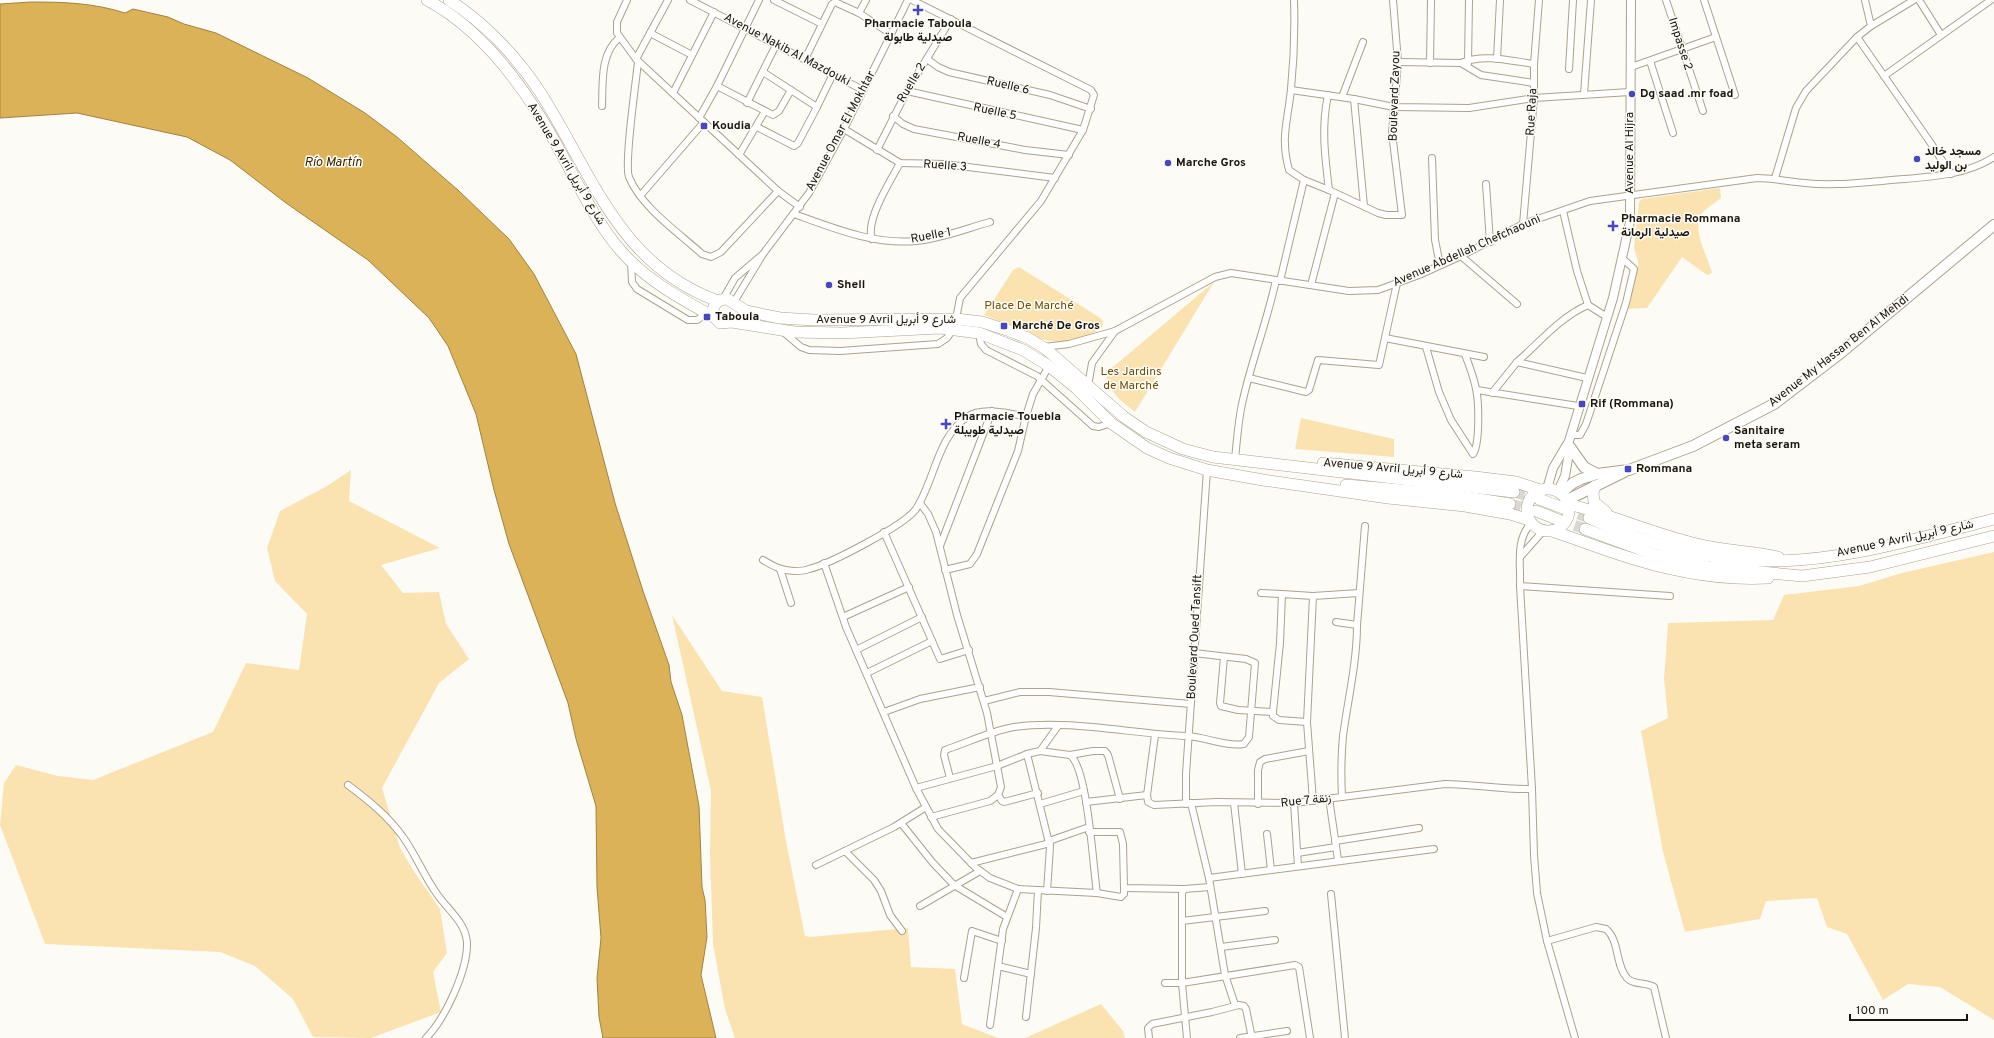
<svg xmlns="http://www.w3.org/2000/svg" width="1994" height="1038" font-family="Overpass,Vazirmatn,sans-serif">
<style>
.green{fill:#fbe3b1}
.water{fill:#dbb258;stroke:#a18342}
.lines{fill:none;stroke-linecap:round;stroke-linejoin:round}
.trunk-tunnel{stroke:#dbd8d3;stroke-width:11;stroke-dasharray:11 5.5;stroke-linecap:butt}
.minor-casing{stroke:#ada28c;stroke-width:8}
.tertiary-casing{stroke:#ada28c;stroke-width:10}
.primary-casing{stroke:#ada28c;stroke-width:12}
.trunk-casing{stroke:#ada28c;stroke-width:12}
.minor{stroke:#fff;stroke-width:6}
.tertiary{stroke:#fff;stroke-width:8}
.primary{stroke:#fff;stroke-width:10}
.trunk{stroke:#fff;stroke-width:11}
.poi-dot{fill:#4847bd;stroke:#fdfbf6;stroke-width:1.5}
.labels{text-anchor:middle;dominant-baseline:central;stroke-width:3;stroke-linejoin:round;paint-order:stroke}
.poi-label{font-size:12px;font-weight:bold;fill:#19150d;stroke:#fdfbf6;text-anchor:start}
.street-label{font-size:12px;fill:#19150d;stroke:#fdfbf6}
.park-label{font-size:12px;fill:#6e520b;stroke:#fdfbf6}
.water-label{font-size:13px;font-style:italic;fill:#382800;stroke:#fdfbf6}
</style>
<rect width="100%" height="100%" fill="#fdfbf6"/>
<!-- green -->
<g class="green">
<path d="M1720 188 1721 198C1715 203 1708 207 1703 212 1690 228 1708 256 1712 273L1707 275 1682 257 1647 308 1624 309 1638 268V261L1634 248 1639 202 1642 199Z"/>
<path d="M1019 267 1099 317 1103 321 1102 327C1056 360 1027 330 984 315L1013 270Z"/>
<polygon points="1214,282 1206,295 1135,412 1119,399 1106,383 1107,372"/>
<polygon points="1301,418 1394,439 1394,457 1295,449"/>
<polygon points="351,470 349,501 440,548 381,565 403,593 439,592 446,624 469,659 439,683 382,788 400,848 415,873 440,909 447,953 433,972 441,1012 371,1038 313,1037 293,999 255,966 220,952 45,944 0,825 4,783 16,765 58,776 93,780 213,732 246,663 299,670 307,614 275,581 267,548 280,511 327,486"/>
<polygon points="1994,552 1994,1020 1940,987 1908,984 1883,1000 1847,934 1827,927 1817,898 1766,901 1760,919 1685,932 1663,852 1641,731 1668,718 1664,679 1668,623 1773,620 1784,595 1859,586 1902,573"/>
<polygon points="672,615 722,691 762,697 786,841 805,936 810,937 908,928 911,967 955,969 962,1024 998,1038 735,1038 725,1009 713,944 710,854 711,791"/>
<polygon points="1101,1004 1123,1031 1125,1038 1025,1038"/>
</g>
<!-- water -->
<path class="water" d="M31 2C64 2 94 3 125 13L133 9 168 17 184 24 216 33 308 78 365 113 397 137 459 191 509 239 534 274 576 354 615 503 643 591 669 665 671 682 682 715 699 806 702 887 705 900 707 937 701 975 716 1038H603L599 1017 597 978 601 938 597 887 596 806 576 739 568 703 509 544 494 490 476 414 448 346 429 318 368 260 286 203 230 160 187 137 77 113 0 118V4Z"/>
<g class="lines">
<!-- trunk-tunnel -->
<g class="trunk-tunnel">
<polyline points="1514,492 1539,499"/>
<polyline points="1510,504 1536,511"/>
<polyline points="1563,508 1589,518"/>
<polyline points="1559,520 1585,529"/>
</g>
<defs>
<g id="minor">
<polyline points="627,0 617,22 617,33 636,59 778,191 800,207"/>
<polyline points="690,0 863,90"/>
<polyline points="774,0 822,24"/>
<polyline points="912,0 1091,90 1094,95 1083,130 1041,201 960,298 956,319"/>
<path d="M1294 0C1295 30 1294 59 1291 89 1288 121 1280 137 1289 170L1304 180 1329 190 1378 213 1386 215H1402L1392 133 1398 62 1393 0"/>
<polyline points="1666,0 1703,111"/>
<polyline points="1704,0 1735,95"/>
<polyline points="1865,0 1871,26"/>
<polyline points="1919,0 1941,35"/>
<polyline points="859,13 866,0"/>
<polyline points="650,33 692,55"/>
<polyline points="1857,37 1930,142 1951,174"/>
<polyline points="636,59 668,0"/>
<polyline points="805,59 832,4 835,2 859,13 891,34"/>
<polyline points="927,59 938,67 949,72 1050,95 1091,109"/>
<polyline points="1497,59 1500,0"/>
<polyline points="1650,61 1673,133"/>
<path d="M638 62C636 82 624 163 629 177 641 207 679 233 702 254L711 257 721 252 778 191"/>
<path d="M1398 62 1461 63C1483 53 1511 61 1534 64"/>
<polyline points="1430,63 1431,0"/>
<polyline points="1461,63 1481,75 1534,83"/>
<polyline points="1468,63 1469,0"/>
<polyline points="1631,67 1716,37"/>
<polyline points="1569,69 1573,0"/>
<polyline points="763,72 817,107 833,74"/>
<polyline points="1884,76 1991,0"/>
<polyline points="717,86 773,115 779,111 791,90"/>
<polyline points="1291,90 1354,99 1394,107 1469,108 1534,98 1630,92"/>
<polyline points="907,91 1083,130"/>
<polyline points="673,93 714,12"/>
<polyline points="1584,94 1591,0"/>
<path d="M1328 95C1321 127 1325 157 1329 190"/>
<polyline points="1342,97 1363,42"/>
<polyline points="1354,99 1364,206"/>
<polyline points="747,103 776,45"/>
<path d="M602 106C603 82 600 54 619 38"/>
<polyline points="893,116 903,124 914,129 1025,150 1069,155"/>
<polyline points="699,118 717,86 759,0"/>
<polyline points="757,127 794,146 798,143 817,107"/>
<polyline points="844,129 900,163 944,164 1055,178"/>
<polyline points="877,150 907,91 951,19"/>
<polyline points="739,155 765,111"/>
<polyline points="1432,158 1435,240 1440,265"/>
<polyline points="1775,178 1796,108 1806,91 1857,37 1871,26 1914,0"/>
<polyline points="1486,184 1490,242"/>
<polyline points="640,196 704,122"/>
<polyline points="1563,211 1577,271 1588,305"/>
<path d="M794 214C833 228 874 245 916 241 940 239 965 229 990 222"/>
<polyline points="1523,224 1534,98 1534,64 1539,0"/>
<path d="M872 239C865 220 891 180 900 163"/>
<polyline points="1461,256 1517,304"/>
<polyline points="631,262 632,282 637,289 688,320 697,320 707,313"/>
<polyline points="1280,281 1304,180"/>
<polyline points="1311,285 1335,193"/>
<polyline points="723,299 735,278 762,255"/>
<polyline points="734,302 763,254 809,193 844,129 908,0"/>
<polyline points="782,331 801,347 809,350 840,351 938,344 947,338 953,329"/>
<polyline points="979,333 981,344 986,350 1037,376 1093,426 1099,427 1111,423"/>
<polyline points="1385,338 1484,357"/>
<path d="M1044 347 1069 344 1115 331 1215 277 1231 273 1349 291 1378 290 1419 275 1461 256 1523 224 1590 201 1757 178C1774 178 1789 182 1805 183 1830 186 1856 183 1882 181 1919 177 1962 178 1994 157"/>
<path d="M1426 347 1439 392 1451 420 1473 454C1480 444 1479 402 1476 389 1474 377 1469 366 1465 354"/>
<path d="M1517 362C1539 343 1560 317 1588 305L1607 317"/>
<polyline points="1249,378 1306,392 1309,390 1318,360 1379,365 1397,283"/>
<polyline points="1088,386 1092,363 1115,331"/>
<polyline points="1477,390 1578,406"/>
<polyline points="1492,393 1517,362 1587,378"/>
<polyline points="1571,435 1580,435 1586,424 1626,303 1634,269 1623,259"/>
<path d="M1235 459C1237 441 1238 422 1242 404 1251 362 1267 322 1276 280"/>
<polyline points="920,503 928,514 936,532 957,615 987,713 1001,787 998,795 990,801 931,817"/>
<path d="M1531 523C1515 541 1521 564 1520 586L1532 789 1534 855 1537 893 1547 941 1575 1038"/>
<polyline points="884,532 940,659 969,650"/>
<polyline points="940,546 992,411"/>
<polyline points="1521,556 1543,531"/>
<path d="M763 560C773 566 782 571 794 571 799 571 805 571 809 569 830 564 905 525 916 509 935 480 937 437 967 417 983 406 1008 414 1026 416"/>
<polyline points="824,563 846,627 916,788 938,829 975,867 990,878 1018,889"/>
<polyline points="780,569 791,603"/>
<polyline points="945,570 970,564 977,554 1018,451 1026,416 1033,394 1049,366"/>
<polyline points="1520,586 1670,596"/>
<polyline points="1261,593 1282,594"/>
<polyline points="843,617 909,587"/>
<path d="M1336 622 1357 625C1357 662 1348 699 1343 736 1341 757 1341 777 1342 797"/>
<polyline points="1357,625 1365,526"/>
<polyline points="856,650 922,617"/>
<polyline points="1224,657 1220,703 1221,706 1238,710 1273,712"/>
<polyline points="867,673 932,641"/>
<polyline points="984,701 1020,692 1049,692 1191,704"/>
<polyline points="884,712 920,699 980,687"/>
<polyline points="1307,722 1279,720 1273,716 1273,712 1280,643 1282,594 1313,596"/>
<polyline points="1027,754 1050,847 1047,891"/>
<polyline points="1070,755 1093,751 1105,751 1108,755 1120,799"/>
<path d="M950 778 944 755 945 750C966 743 994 730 1014 727 1067 719 1133 734 1187 736 1206 737 1226 747 1244 744L1249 737 1255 663 1246 659 1194 653"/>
<path d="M348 785C368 800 388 816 403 837 416 855 424 876 437 894 448 910 465 922 467 942 468 970 445 1019 426 1038"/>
<polyline points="916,788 997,766 1027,754 1040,751 1058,726"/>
<polyline points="998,795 1002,801 1004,802 1038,793"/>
<polyline points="1147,795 1155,735"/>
<polyline points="1329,798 1338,860"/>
<polyline points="1313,801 1307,722 1313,596 1359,593"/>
<path d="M1086 802 1147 795 1148 802 1154 805 1217 802 1294 803 1445 784C1474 784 1502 790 1532 789"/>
<polyline points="1191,803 1209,878 1225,975 1235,1005"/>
<polyline points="1234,803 1242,874"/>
<polyline points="1294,803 1298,866"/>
<polyline points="1040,804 1084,791"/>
<polyline points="1186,804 1186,774 1207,470"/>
<polyline points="1258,804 1258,770 1260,762 1265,759 1309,751"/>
<polyline points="901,823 933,863 954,885 1007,917"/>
<polyline points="1089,832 1120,832 1123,844 1124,888 1184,889"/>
<polyline points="1267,834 1271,870"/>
<polyline points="1049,841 1089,827"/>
<polyline points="1335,841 1419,828"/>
<polyline points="845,851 874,880 881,891 890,915 902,931"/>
<polyline points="1297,853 1336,847"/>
<polyline points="971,863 1050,843"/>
<polyline points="816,865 894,827 926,807"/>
<polyline points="1209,878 1434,849"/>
<polyline points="1097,893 1121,897 1124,894 1124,888"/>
<polyline points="1331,894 1345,1038"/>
<polyline points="920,906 980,871"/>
<polyline points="1182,921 1265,911"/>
<path d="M1547 941 1596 927 1606 929C1620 941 1615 965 1627 978 1633 985 1646 982 1654 987L1666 1038"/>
<polyline points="1221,947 1275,940"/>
<polyline points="998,966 1031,974"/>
<polyline points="964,978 972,931 1002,941"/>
<polyline points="1165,983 1182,983 1295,965 1299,967 1310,1038"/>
<polyline points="1026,1017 1036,928 1038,890"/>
<path d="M990 1025 1003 929 1018 889 1097 893C1093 868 1088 768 1070 755L1040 751"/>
<polyline points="1149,1038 1148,1028 1152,1024 1212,1012 1239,1005 1244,1006 1246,1009 1252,1038"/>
<polyline points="1187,1038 1182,983 1182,893 1184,889 1210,887"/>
<polyline points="1240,1038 1287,1031"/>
</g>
<g id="tertiary">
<polyline points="1547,489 1553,468 1569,441 1613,298 1630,222 1631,0"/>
<polyline points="1558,491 1565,476 1570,447"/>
</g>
<g id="primary">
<polyline points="1570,447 1584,467 1597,474"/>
<polyline points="1561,493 1573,483 1581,479 1597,474 1629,470 1693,446 1774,404 1842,352 1994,225"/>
<polyline points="1567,500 1624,472"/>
</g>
<g id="trunk">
<path d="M427 0C487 32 530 95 561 153 579 186 596 222 621 251 646 280 681 299 714 317L720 323 732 322 794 332 842 333 940 328 979 333 1023 350 1049 366 1076 388 1111 423 1147 448 1169 458 1207 470 1263 480 1388 498 1465 506 1510 514 1529 520"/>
<path d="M449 0C485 23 517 57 540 92 592 173 618 265 718 301"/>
<path d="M714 317C711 307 716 299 727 299L746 311 780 318 814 320 956 319 982 322 1007 330 1028 338 1046 349 1124 417 1146 432 1183 449 1213 457 1514 492"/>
<polyline points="1323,463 1475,477 1516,482 1540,490"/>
<polyline points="1346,485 1446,494 1510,504"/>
<polyline points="1595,486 1593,493 1594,502 1606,512"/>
<circle cx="1548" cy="510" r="21"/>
<polyline points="1539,499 1563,508"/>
<path d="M1568 504C1612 515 1653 534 1697 544 1723 551 1752 551 1778 557"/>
<polyline points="1536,511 1559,520"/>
<path d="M1589 518C1644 543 1705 561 1765 561 1842 562 1919 538 1994 519"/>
<polyline points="1585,529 1653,554 1709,567 1802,576 1870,567 1994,536"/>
<path d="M1552 531C1573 538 1594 546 1615 553 1665 570 1716 581 1768 578"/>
</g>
</defs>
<!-- minor casing -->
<use href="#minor" class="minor-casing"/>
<!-- tertiary casing -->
<use href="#tertiary" class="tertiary-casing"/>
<!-- primary casing -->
<use href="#primary" class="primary-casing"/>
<!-- trunk casing -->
<use href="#trunk" class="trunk-casing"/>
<!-- minor -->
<use href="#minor" class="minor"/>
<!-- tertiary -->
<use href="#tertiary" class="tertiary"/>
<!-- primary -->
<use href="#primary" class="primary"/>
<!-- trunk -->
<use href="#trunk" class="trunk"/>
</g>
<!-- markers -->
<g class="poi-dot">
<path d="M916 4h4v4h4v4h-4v4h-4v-4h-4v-4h4z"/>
<circle cx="1632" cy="94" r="4"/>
<rect x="700" y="122" width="8" height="8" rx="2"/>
<circle cx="1917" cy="159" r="4"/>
<circle cx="1168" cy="163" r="4"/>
<path d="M1611 220h4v4h4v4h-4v4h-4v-4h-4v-4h4z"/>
<circle cx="829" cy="285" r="4"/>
<rect x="703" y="313" width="8" height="8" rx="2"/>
<rect x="1000" y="322" width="8" height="8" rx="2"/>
<rect x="1578" y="400" width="8" height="8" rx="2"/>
<path d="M944 418h4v4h4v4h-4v4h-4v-4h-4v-4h4z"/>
<circle cx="1726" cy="438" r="4"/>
<rect x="1624" y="465" width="8" height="8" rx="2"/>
</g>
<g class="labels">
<!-- poi labels -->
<g class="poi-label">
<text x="918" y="24" text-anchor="middle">Pharmacie Taboula<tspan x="918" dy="14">صيدلية طابولة</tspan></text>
<text x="1640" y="94">Dg saad .mr foad</text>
<text x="712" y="126">Koudia</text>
<text x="1925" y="152">مسجد خالد<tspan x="1925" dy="14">بن الوليد</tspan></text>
<text x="1176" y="163">Marche Gros</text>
<text x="1621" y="219">Pharmacie Rommana<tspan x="1621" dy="14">صيدلية الرمانة</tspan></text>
<text x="837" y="285">Shell</text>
<text x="715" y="317">Taboula</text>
<text x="1012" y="326">Marché De Gros</text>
<text x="1590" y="404">Rif (Rommana)</text>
<text x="954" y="417">Pharmacie Touebla<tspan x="954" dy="14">صيدلية طويبلة</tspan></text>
<text x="1734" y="431">Sanitaire<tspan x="1734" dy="14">meta seram</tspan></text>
<text x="1636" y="469">Rommana</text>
</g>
<!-- street labels -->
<g class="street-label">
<text transform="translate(1680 44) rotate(72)">Impasse 2</text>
<text transform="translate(787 50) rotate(28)">Avenue Nakib Al Mazdouki</text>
<text transform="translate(912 83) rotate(-59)">Ruelle 2</text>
<text transform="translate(1008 86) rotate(13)">Ruelle 6</text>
<text transform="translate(1395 96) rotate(-88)">Boulevard Zayou</text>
<text transform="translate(995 112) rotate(12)">Ruelle 5</text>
<text transform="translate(1532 112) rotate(-87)">Rue Raja</text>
<text transform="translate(841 131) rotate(-62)">Avenue Omar El Mokhtar</text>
<text transform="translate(979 141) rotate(11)">Ruelle 4</text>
<text transform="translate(1630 153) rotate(-90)">Avenue Al Hijra</text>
<text transform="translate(566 164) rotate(59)">Avenue 9 Avril شارع 9 أبريل</text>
<text transform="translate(945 166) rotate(4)">Ruelle 3</text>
<text transform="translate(931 236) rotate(-11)">Ruelle 1</text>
<text transform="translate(1467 251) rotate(-24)">Avenue Abdellah Chefchaouni</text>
<text x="886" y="320">Avenue 9 Avril شارع 9 أبريل</text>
<text transform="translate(1839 351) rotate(-38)">Avenue My Hassan Ben Al Mehdi</text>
<text transform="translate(1393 469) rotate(5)">Avenue 9 Avril شارع 9 أبريل</text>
<text transform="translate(1905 539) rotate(-12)">Avenue 9 Avril شارع 9 أبريل</text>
<text transform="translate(1195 637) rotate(-87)">Boulevard Oued Tansift</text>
<text transform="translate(1306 801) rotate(-6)">Rue 7 زنقة</text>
</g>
<!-- park labels -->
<g class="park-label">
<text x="1029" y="306">Place De Marché</text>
<text x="1131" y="372">Les Jardins<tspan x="1131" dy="14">de Marché</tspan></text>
</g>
<!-- water labels -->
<g class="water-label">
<text x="333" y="163">Río Martín</text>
</g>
</g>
<!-- scale -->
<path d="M1850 1014v6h117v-6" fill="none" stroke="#19150d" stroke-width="2"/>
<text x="1856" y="1014" font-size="12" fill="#19150d" stroke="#fdfbf6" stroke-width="3" paint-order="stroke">100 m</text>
</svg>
